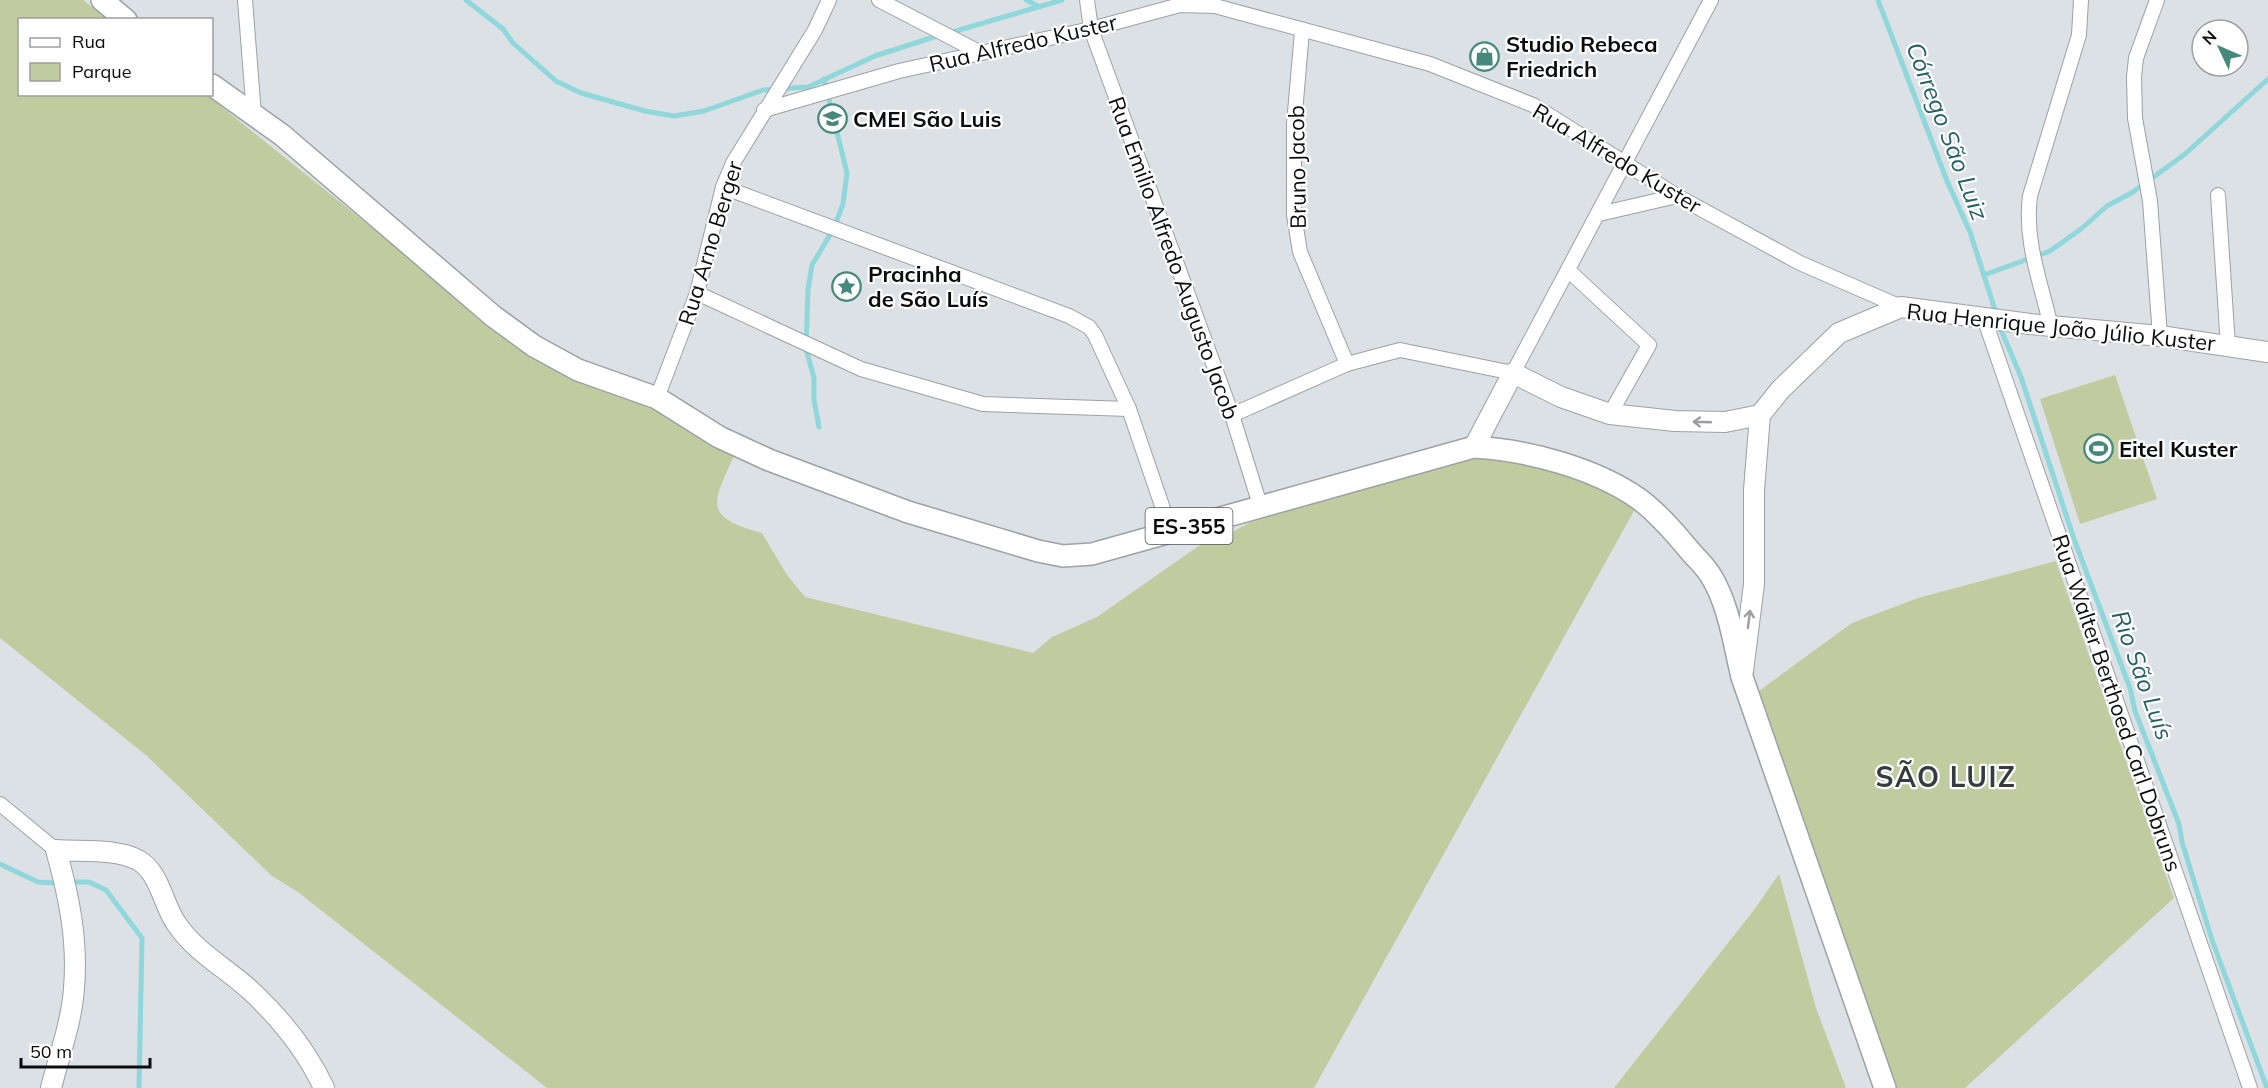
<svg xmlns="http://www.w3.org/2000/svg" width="2268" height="1088" font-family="Mulish,sans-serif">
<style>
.green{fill:#c0cca0}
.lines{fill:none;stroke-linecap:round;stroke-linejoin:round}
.stream{stroke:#8fd7db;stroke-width:5}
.street-casing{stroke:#9ca1a5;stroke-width:16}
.secondary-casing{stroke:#9ca1a5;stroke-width:22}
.primary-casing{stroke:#9ca1a5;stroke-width:24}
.street{stroke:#fff;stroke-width:14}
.secondary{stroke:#fff;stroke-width:20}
.primary{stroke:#fff;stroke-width:21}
.oneway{stroke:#9d9e9f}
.labels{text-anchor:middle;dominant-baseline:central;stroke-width:4.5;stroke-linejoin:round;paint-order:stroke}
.shield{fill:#fff;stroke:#545556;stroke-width:1.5}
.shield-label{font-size:21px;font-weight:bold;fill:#0b0c0e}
.street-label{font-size:22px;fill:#0b0c0e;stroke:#fff}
.poi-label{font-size:22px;font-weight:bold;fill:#0b0c0e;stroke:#fff;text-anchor:start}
.water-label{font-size:24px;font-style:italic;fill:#256164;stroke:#fff}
.district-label{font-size:28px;font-weight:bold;letter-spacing:1.5px;fill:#373b3f;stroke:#fff}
</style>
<rect width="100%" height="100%" fill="#dbe1e5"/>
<!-- green -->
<g class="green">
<path d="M0 0H83L107 19 20 20V94L207 95 508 337 617 382 734 456C712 504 703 517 762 533L787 575 805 597 1033 653 1052 637 1097 617 1200 545 1236 530 1294 498 1428 459 1515 454 1600 485 1635 509 1314 1088H547L298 892 272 876 147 756 0 638Z"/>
<polygon points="2115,375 2157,499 2080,524 2040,399"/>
<polygon points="2056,561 2174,898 1965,1088 1874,1088 1820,931 1759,691 1852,623 1918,598"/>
<polygon points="1779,874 1816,1008 1846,1088 1614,1088 1754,910"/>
</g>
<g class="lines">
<!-- stream -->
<g class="stream">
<polyline points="466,0 503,29 513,43 556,81 581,93 645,111 674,116 704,111 763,90 808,87 875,56 940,35"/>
<polyline points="1026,0 1040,7"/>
<polyline points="1878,0 1947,181 1970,232 1997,316"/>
<polyline points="949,33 1062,0"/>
<polyline points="1984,275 2050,251 2081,229 2107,206 2133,192 2185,154 2268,79"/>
<polyline points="1999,325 2021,377 2074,539 2130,688 2135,711 2179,824 2182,842 2212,940 2267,1088"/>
<polyline points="819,427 814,400 814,378 806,349 808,290 812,265 834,228 843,204 847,173 824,79"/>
<polyline points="0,864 38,882 54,883"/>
<polyline points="76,882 89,882 106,890 142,938 139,1088"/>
</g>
<defs>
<g id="street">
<polyline points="245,0 254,115"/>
<polyline points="879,0 979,52"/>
<polyline points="1087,0 1091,29 1232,415 1260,505"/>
<polyline points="2157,0 2136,58 2134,77 2135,118 2150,201 2160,336"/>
<polyline points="1302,31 1294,124 1294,215 1300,252 1347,364"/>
<polyline points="764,110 899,71 1091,29 1180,5 1215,6 1430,64 1533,105 1677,196 1800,263 1901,307"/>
<polyline points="723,187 1069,316 1089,327 1095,335 1129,409 1171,532"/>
<polyline points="2218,195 2228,346"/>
<polyline points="1599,214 1677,196"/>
<polyline points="1569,271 1649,345 1610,414"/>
<polyline points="697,293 861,369 983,404 1129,409"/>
<polyline points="1984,318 2250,1088"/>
<path d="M2051 327C2041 283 2024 241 2030 196L2079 35 2081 0"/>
<polyline points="657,398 697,293 723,187 733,163 815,30 829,0"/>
<polyline points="1232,415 1347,364 1400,350 1513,373 1711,0"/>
<polyline points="0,804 56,850"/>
</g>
<g id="secondary">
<polyline points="1474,447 1513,373 1561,397 1610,414 1675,421 1725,422 1760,415"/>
<polyline points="1743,671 1754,584 1754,490 1760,415 1781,389 1839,333 1901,307 2030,324 2160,336 2268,352"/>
<path d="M51 1088C59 1056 72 1021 74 988 78 940 69 896 56 850 81 852 115 848 138 860 161 873 163 907 178 926 197 953 226 968 250 990 279 1017 307 1051 324 1088"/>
</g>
<g id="primary">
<polyline points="102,0 126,20"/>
<path d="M212 85 282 135 493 316 534 346 578 370 657 398 719 437 769 460 908 512 1038 551 1063 556 1092 554 1474 447C1527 450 1595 468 1639 499 1658 513 1675 533 1690 551 1697 559 1706 567 1711 576 1729 605 1734 644 1742 677L1885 1088"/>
</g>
</defs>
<!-- street casing -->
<use href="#street" class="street-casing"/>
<!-- secondary casing -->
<use href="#secondary" class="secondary-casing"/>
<!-- primary casing -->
<use href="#primary" class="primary-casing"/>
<!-- street -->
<use href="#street" class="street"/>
<!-- secondary -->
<use href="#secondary" class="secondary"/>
<!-- primary -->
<use href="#primary" class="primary"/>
</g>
<!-- one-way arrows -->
<defs><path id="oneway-shaft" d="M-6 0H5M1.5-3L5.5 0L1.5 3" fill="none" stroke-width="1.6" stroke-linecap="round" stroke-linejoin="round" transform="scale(1.5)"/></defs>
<g class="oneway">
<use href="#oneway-shaft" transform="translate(1702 422) rotate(-178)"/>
<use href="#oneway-shaft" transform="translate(1749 619) rotate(-83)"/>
</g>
<!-- icons -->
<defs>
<symbol id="shop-ring" viewBox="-11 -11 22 22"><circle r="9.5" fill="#fff" stroke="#46897a" stroke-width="1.5"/><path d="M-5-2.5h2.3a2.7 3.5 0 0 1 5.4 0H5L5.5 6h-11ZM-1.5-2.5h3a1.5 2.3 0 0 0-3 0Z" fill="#46897a"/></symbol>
<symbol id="school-ring" viewBox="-11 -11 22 22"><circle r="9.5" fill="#fff" stroke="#46897a" stroke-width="1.5"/><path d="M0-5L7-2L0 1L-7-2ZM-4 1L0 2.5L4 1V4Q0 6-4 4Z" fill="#46897a"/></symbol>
<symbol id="sight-ring" viewBox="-11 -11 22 22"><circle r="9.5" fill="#fff" stroke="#46897a" stroke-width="1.5"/><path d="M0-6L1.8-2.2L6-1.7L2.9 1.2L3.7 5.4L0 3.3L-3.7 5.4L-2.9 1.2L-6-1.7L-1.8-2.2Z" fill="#46897a"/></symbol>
<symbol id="stadium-ring" viewBox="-11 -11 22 22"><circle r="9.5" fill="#fff" stroke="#46897a" stroke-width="1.5"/><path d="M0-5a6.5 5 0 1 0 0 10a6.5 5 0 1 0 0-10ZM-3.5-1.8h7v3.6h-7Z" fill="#46897a"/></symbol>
</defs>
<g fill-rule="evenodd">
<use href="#shop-ring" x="1468" y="40" width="33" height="33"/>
<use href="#school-ring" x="816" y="102" width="33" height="33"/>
<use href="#sight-ring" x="830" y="270" width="33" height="33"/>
<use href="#stadium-ring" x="2082" y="432" width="33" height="33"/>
</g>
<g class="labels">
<!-- shield labels -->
<rect class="shield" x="1145.5" y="508" width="87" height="36" rx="4.5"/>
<g class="shield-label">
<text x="1189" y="526">ES-355</text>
</g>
<!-- street labels -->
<g class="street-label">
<text transform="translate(1023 43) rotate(-13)">Rua Alfredo Kuster</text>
<text transform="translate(1617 158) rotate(31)">Rua Alfredo Kuster</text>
<text transform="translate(1297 167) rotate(-91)">Bruno Jacob</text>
<text transform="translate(710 243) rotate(-73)">Rua Arno Berger</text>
<text transform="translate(1174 258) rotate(70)">Rua Emilio Alfredo Augusto Jacob</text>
<text transform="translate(2061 327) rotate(6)">Rua Henrique João Júlio Kuster</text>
<text transform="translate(2117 703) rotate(71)">Rua Walter Berthoed Carl Dobruns</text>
</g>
<!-- poi labels -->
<g class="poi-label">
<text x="1506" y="44">Studio Rebeca<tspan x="1506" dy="25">Friedrich</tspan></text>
<text x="853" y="119">CMEI São Luis</text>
<text x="868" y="274">Pracinha<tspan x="868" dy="25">de São Luís</tspan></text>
<text x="2119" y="449">Eitel Kuster</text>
</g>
<!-- water labels -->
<g class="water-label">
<text transform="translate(1948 131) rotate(69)">Córrego São Luiz</text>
<text transform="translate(2143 675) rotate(70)">Rio São Luís</text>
</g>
<!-- district labels -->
<g class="district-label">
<text x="1946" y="776">SÃO LUIZ</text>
</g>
</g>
<!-- legend -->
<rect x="18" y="18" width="195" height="78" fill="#ffffff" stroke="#9d9e9f" stroke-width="1.5"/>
<rect x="30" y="38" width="30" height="9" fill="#ffffff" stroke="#9d9e9f" stroke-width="1.5"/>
<text x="72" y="48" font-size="18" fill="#0b0c0e">Rua</text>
<rect x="30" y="63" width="30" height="18" fill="#c0cca0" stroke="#9d9e9f" stroke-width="1.5"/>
<text x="72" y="78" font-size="18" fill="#0b0c0e">Parque</text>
<!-- north arrow -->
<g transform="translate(2220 48) rotate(314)"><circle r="28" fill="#ffffff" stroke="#9d9e9f" stroke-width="1.5"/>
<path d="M0-4.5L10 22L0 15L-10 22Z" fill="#46897a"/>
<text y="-9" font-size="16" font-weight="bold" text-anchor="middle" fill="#0b0c0e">N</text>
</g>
<!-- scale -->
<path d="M21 1058v9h129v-9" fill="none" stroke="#0b0c0e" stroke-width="3"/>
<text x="30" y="1058" font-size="18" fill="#0b0c0e" stroke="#ffffff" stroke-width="4.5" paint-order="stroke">50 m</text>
</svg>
